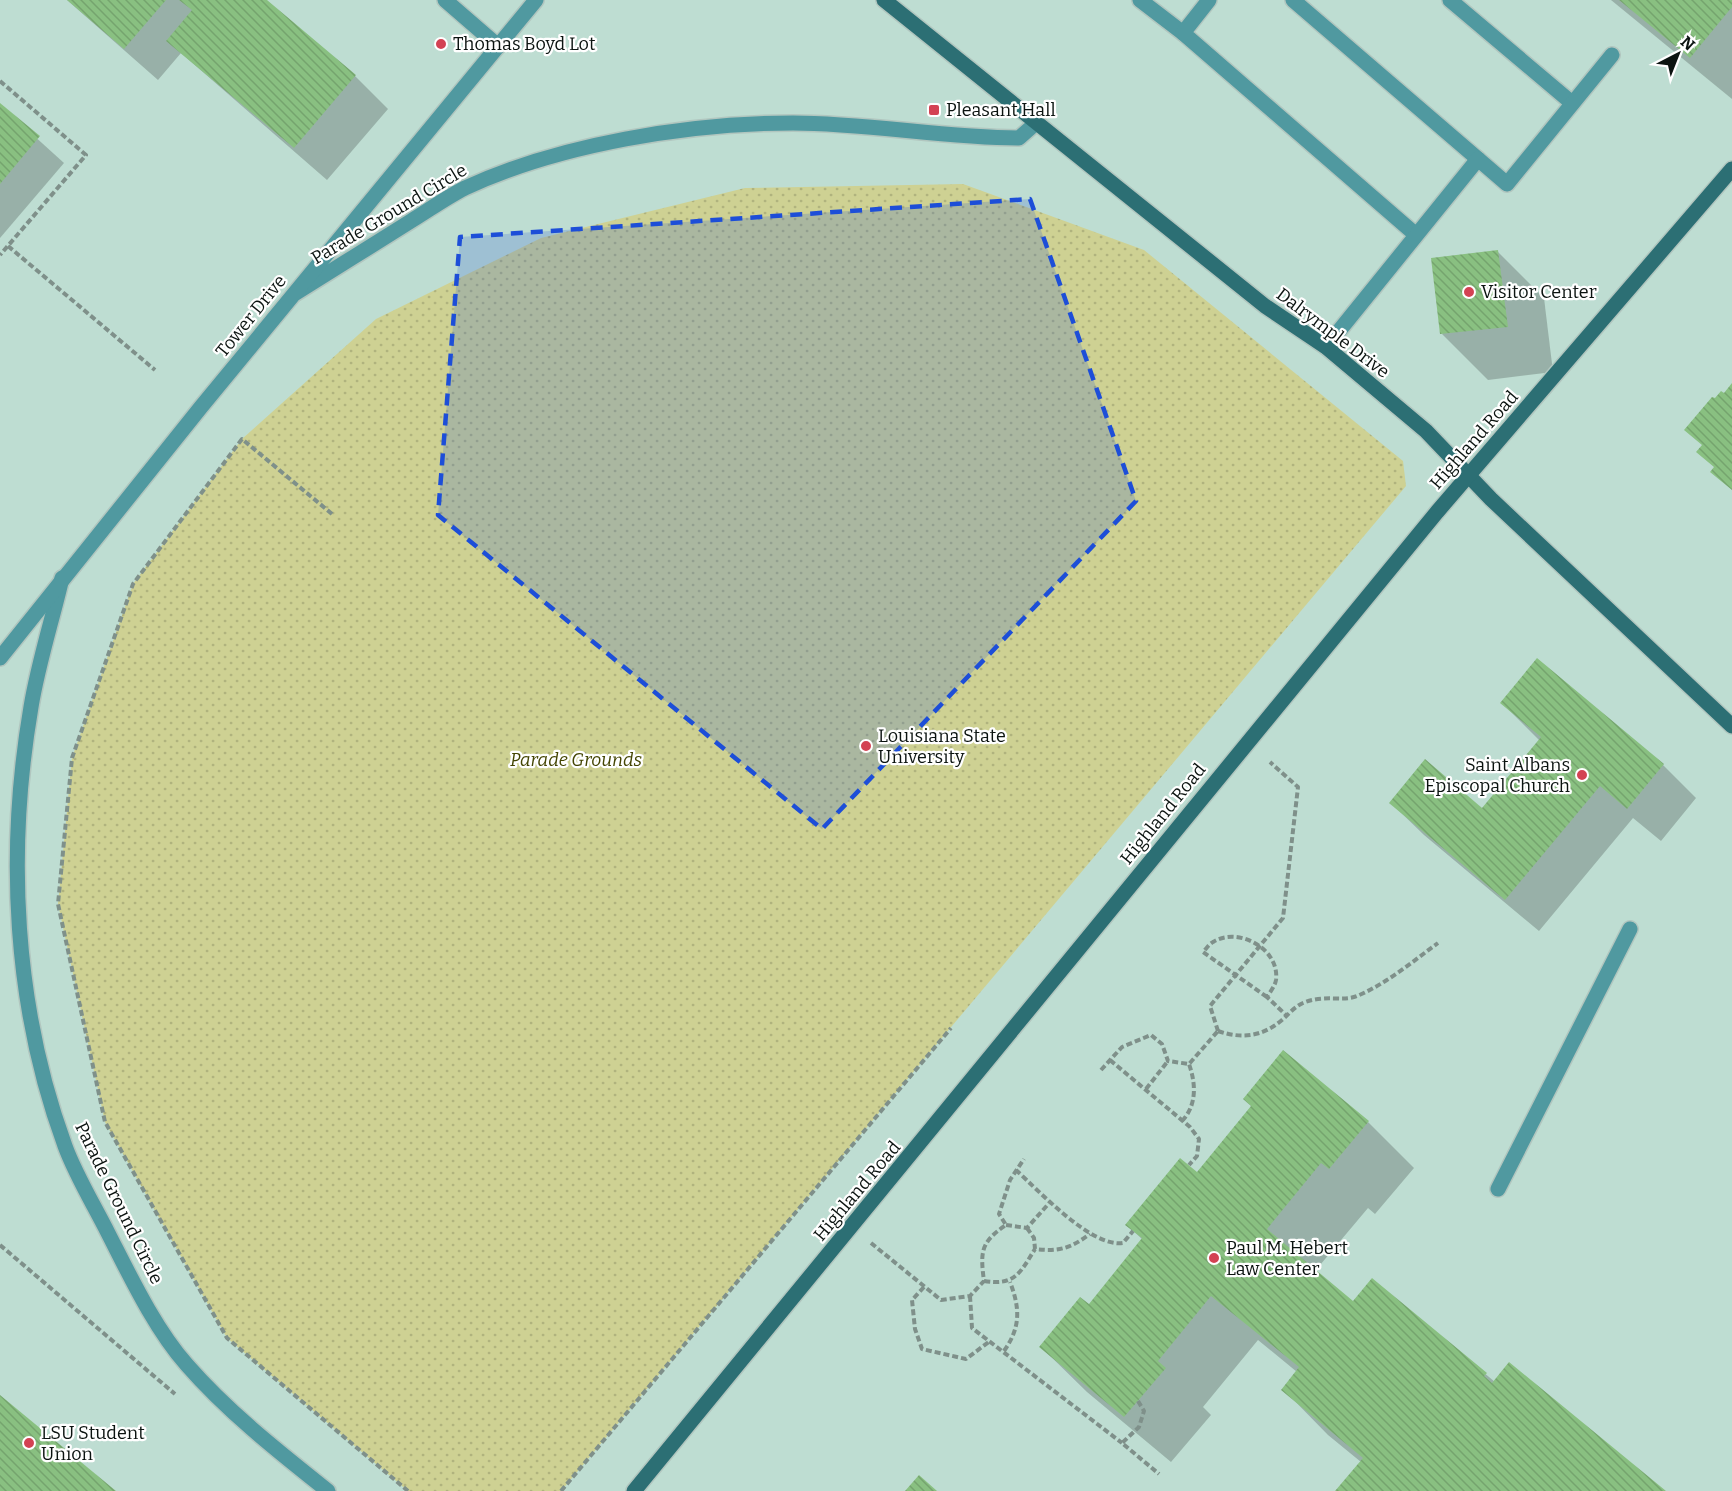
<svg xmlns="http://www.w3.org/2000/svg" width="1732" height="1491" font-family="Bitter,serif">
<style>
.built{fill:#beddd2}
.park{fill:url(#park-dots)}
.shadow{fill:#0003}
.building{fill:url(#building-back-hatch)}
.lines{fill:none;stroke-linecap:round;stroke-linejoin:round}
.lane-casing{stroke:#b1c6bf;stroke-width:18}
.street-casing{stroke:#b1c6bf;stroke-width:18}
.secondary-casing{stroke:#b1c6bf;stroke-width:18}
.path{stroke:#7f908a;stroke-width:4;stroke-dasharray:6 3;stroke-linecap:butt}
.lane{stroke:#5099a0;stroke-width:15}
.street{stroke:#5099a0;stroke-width:15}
.secondary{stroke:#2c6f74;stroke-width:15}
.marked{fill:#1d4ed8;fill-opacity:0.2;stroke:#1d4ed8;stroke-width:4.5;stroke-dasharray:12 8;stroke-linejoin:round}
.poi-dot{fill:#d34253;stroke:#fff;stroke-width:2}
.labels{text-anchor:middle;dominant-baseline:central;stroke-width:4.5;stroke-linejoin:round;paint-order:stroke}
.poi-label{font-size:18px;fill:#0b1310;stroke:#fff;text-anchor:start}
.street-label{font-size:18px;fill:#0b1310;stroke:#fff}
.park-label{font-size:18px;font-style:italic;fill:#444503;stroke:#fff}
</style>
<defs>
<pattern id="park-dots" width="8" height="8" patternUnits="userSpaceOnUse" patternTransform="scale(1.5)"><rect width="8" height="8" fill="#ced193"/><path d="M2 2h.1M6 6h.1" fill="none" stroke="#b0b37e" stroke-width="1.8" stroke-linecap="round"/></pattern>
<pattern id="building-back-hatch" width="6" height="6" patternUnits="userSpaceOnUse" patternTransform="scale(1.5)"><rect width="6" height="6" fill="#89c081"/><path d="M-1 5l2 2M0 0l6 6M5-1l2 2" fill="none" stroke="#75a46e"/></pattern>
</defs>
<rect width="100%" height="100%" fill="#d1e8e0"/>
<!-- built -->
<rect class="built" x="0" y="0" width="1732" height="1491"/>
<!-- park -->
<polygon class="park" points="963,184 1144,250 1403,461 1406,486 561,1491 408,1491 227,1338 105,1122 58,904 72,758 133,584 242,439 376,319 541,238 745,188"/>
<!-- shadow -->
<g class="shadow">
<polygon points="67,0 265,0 355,76 388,109 327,180 181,53 158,80"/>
<polygon points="1611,0 1732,0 1732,99"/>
<polygon points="0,105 64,163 0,238"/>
<polygon points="1498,252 1544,298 1553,372 1488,380 1442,334"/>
<polygon points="1502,703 1663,765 1696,798 1661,841 1633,818 1539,931 1424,835 1391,803 1482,810 1540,741"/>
<polygon points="1368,1122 1414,1168 1375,1214 1368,1208 1315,1271 1354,1303 1373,1280 1495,1382 1663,1491 1337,1491 1361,1462 1328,1435 1283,1389 1297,1372 1258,1340 1203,1407 1211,1415 1171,1462 1087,1392 1041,1347 1089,1306 1143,1240 1127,1225 1197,1174"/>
</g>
<!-- building -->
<g class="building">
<polygon points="67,0 166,0 124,49"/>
<polygon points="179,0 267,0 356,75 294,148 166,41 192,10"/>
<polygon points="1619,0 1732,0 1732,7 1690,58"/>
<polygon points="0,103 40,136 0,184"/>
<polygon points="1498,250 1508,327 1440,334 1431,258"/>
<polygon points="1732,383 1732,490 1710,472 1714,467 1696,452 1702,445 1684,430 1712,397 1715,398 1721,391 1724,393"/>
<polygon points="1537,658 1664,764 1627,809 1600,786 1505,900 1389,803 1425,759 1482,808 1541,737 1500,703"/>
<polygon points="1283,1050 1369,1121 1329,1169 1321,1163 1267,1229 1353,1301 1372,1278 1487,1373 1484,1376 1492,1383 1509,1362 1666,1491 1335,1491 1363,1458 1281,1390 1299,1367 1211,1296 1158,1361 1166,1368 1124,1417 1039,1347 1080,1297 1089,1304 1142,1238 1125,1225 1180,1158 1197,1172 1251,1106 1243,1099"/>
<polygon points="0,1395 116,1491 0,1491"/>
<polygon points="919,1475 937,1491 905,1491"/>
</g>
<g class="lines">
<defs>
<g id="lane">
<polyline points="445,0 498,46"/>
<polyline points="1140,0 1183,33"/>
<polyline points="1209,0 1183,33 1415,234"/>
<polyline points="1293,0 1478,159"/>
<polyline points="1450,0 1572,103"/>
<path d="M296 293C334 269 373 245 411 221 429 210 447 197 465 188 560 144 689 123 793 123 869 123 944 138 1019 138L1036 123"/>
<polyline points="1326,347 1478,159 1507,184 1612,55"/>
<polyline points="1498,1189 1630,929"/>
</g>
<g id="street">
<path d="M62 578C52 621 38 664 31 707 6 853 14 1007 65 1146 76 1176 94 1205 108 1233 130 1276 155 1329 187 1365 228 1412 279 1452 328 1491"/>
<polyline points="0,658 201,407 536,0"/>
</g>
<g id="secondary">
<polyline points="884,0 1265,306 1326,347 1426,431 1491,499 1732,726"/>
<polyline points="634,1491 1437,512 1732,169"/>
</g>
</defs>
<!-- lane casing -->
<use href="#lane" class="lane-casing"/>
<!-- street casing -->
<use href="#street" class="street-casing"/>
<!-- secondary casing -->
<use href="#secondary" class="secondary-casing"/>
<!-- path -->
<g class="path">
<polyline points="0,81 86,155 0,255"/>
<polyline points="8,246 155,370"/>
<polyline points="332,514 242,439 133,584 72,758 58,904 105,1122 227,1338 408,1491"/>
<path d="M1267 997 1203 952C1206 949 1209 944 1213 942 1238 926 1280 949 1276 980 1275 986 1270 992 1267 997L1286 1015"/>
<polyline points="1218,1031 1210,1006 1283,918 1298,787 1270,762"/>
<path d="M1218 1031C1241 1039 1262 1037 1282 1020 1289 1014 1294 1007 1303 1003 1324 994 1343 1002 1357 996 1386 984 1412 962 1438 943"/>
<polyline points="1110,1060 1190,1127 1199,1139 1197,1156 1189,1165"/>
<polyline points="1101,1070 1122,1047 1151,1035 1162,1044 1168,1061 1189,1064 1218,1031"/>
<polyline points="1146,1089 1168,1061"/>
<path d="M1182 1121C1197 1105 1196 1084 1189 1064"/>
<path d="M1016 1170C1039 1191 1092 1248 1123 1243L1133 1231"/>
<polyline points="1006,1225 1027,1228 1051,1201"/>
<path d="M1027 1228 1034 1238 1035 1249C1059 1252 1071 1248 1090 1234"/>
<path d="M871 1243 941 1300 970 1296 984 1281C980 1251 981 1242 1006 1225L999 1214 1010 1180 1024 1159"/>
<polyline points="0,1245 175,1394"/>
<path d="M984 1281C1015 1286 1020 1273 1035 1249"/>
<polyline points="924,1287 912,1300 915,1329 922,1349 966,1359 990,1341"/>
<polyline points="970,1296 972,1328 1122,1443"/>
<path d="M1004 1351C1021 1327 1020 1308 1010 1282"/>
<polyline points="1138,1401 1144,1411 1139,1427 1122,1443 1159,1474"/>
<polyline points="561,1491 951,1028"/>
</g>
<!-- lane -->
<use href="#lane" class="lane"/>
<!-- street -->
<use href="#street" class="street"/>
<!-- secondary -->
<use href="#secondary" class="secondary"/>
</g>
<!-- marked area -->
<path class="marked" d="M1030 199 1136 501 822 829 438 515 460 237Z"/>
<!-- markers -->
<g class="poi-dot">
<circle cx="441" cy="44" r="6"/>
<rect x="928" y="104" width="12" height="12" rx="3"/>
<circle cx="1469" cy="292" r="6"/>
<circle cx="866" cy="746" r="6"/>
<circle cx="1582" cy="775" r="6"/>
<circle cx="1214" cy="1258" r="6"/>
<circle cx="29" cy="1443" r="6"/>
</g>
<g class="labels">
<!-- poi labels -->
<g class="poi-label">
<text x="453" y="44">Thomas Boyd Lot</text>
<text x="946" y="110">Pleasant Hall</text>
<text x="1481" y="292">Visitor Center</text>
<text x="878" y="736">Louisiana State<tspan x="878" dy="21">University</tspan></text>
<text x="1570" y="765" text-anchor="end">Saint Albans<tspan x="1570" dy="21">Episcopal Church</tspan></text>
<text x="1226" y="1248">Paul M. Hebert<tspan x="1226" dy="21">Law Center</tspan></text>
<text x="41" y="1433">LSU Student<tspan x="41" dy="21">Union</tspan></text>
</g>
<!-- street labels -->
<g class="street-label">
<text transform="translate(389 214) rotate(-31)">Parade Ground Circle</text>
<text transform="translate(251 316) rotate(-51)">Tower Drive</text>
<text transform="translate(1333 333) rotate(37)">Dalrymple Drive</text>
<text transform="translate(1474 440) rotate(-49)">Highland Road</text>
<text transform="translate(1163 814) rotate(-51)">Highland Road</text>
<text transform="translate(857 1191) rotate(-50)">Highland Road</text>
<text transform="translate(119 1203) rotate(64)">Parade Ground Circle</text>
</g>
<!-- park labels -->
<g class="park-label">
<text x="576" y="760">Parade Grounds</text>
</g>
</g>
<!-- north arrow -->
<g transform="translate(1678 54) rotate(42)" stroke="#ffffff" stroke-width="4.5" paint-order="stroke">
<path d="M0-4.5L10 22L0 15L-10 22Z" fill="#0b1310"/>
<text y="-9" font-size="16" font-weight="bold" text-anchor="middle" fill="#0b1310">N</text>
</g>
</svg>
